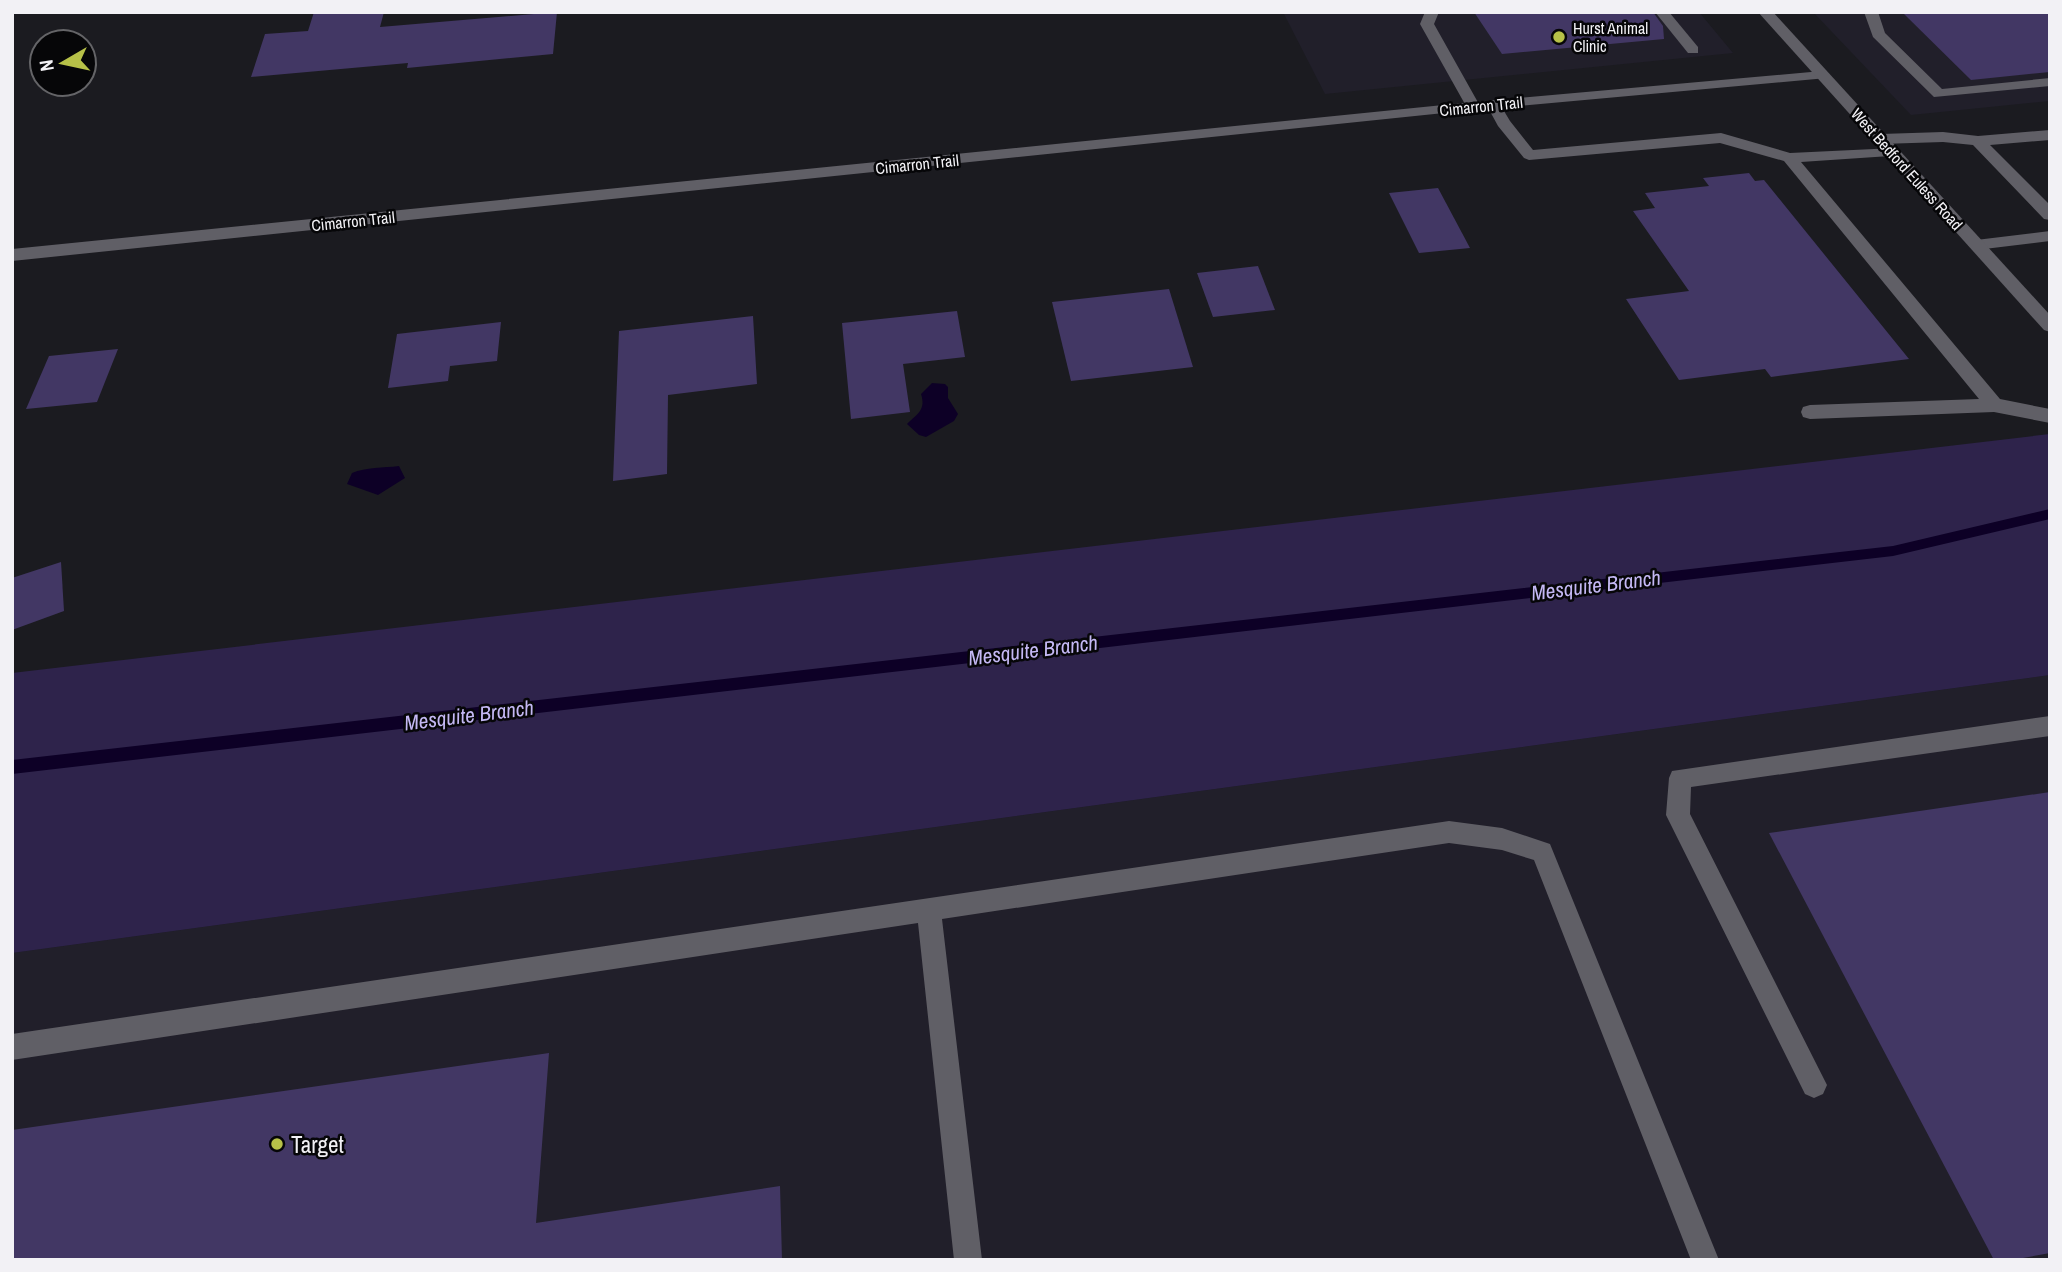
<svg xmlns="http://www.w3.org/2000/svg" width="2062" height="1272" font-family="'Archivo Narrow',sans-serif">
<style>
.built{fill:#211f2a}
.green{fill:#2e234b}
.water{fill:#0d0026}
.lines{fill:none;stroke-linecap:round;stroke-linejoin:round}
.stream{fill:#0d0026;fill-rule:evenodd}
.building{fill:#423764}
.lane{fill:#605f66;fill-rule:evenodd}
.street{fill:#605f66;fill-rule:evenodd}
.secondary{fill:#605f66;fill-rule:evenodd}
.poi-dot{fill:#b7c148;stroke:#060608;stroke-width:2.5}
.labels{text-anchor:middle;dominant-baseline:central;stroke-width:5;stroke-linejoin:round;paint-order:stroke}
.far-poi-label{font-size:16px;fill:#f2f1f5;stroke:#060608;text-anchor:start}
.far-street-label{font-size:16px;fill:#f2f1f5;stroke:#060608}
.water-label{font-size:21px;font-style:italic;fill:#c4b8f4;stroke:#060608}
.near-poi-label{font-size:23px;fill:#f2f1f5;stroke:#060608;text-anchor:start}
</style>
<rect width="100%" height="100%" fill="#1b1b20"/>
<!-- built -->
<g class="built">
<polygon points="1283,12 1699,12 1733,53 1325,94"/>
<polygon points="1813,12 2050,12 2050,101 1911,115"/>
<polygon points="2050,675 2050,1260 12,1260 12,953"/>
</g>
<!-- green -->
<polygon class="green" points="2050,434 2050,675 12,953 12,673"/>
<!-- water -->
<g class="water">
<path d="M932 383 945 384 948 387V398L958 414 954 421 926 437 919 435 907 424C918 413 926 410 921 394Z"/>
<path d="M399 466 405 478 378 495 347 484 352 473C366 467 383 468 399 466Z"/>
</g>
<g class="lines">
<!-- stream -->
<polygon class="stream" points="2050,509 2050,519 1893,556 12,774 12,760 1893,546"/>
</g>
<!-- building -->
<g class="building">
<polygon points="314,12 384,12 380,27 557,12 553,54 407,68 408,63 251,77 265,34 308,31"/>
<polygon points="1474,12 1653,12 1663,26 1664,39 1502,54"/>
<polygon points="1902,12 2050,12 2050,72 1971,80"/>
<polygon points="1749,173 1755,181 1764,180 1909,359 1771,377 1765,369 1679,380 1626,299 1689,291 1633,211 1655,208 1645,193 1709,186 1703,178"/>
<polygon points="1438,188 1470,248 1419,253 1389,193"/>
<polygon points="1258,266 1275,310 1213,317 1197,273"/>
<polygon points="1169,289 1193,367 1071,381 1052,302"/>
<polygon points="957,311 965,357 903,364 910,412 851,419 842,323"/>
<polygon points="753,316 757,384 668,395 667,474 613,481 619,331"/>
<polygon points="501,322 497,361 450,366 448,381 388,388 397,334"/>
<polygon points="118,349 97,402 26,409 49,356"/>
<polygon points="61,562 64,611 12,630 12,578"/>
<polygon points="2050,792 2050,1253 2012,1260 1994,1260 1769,833"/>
<polygon points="549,1053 536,1223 780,1186 782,1260 12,1260 12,1130"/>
</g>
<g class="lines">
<!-- lane -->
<g class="lane">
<polygon points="1425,12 1439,12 1434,24 1480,106 1478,109 1473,110 1466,106 1420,24"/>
<polygon points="1655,12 1669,12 1698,47 1698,53 1688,53"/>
<polygon points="1864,12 1878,12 1885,33 1942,89 2050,78 2050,86 1934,97 1873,37"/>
<polygon points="1493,100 1498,101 1510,121 1533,150 1721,133 1790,153 1895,148 1898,151 1895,154 1890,156 1801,162 2000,399 2050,409 2050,423 1994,412 1810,419 1803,417 1801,412 1803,407 1810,405 1979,399 1784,161 1720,143 1529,160 1524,158 1498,126 1486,104"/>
<polygon points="2050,130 2050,140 1990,145 2050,205 2050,220 2044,219 1973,145 1943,142 1881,144 1873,139 1881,134 1943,132 1978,136"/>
<polygon points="2050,231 2050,241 1976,250 1968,245 1976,240"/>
<polygon points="2050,716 2050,736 1691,787 1690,814 1827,1085 1823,1094 1814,1098 1805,1094 1666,815 1669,778 1672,771"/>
<polygon points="1449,821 1502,828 1550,844 1719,1260 1691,1260 1534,860 1502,850 1449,843 942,919 982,1260 954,1260 918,923 12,1060 12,1034"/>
</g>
<!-- street -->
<polygon class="street" points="1822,71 1827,72 1829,75 1827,78 1473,110 12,261 12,249 1473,102"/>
<!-- secondary -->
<polygon class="secondary" points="1758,12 1773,12 2050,315 2050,332 2044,330"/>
</g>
<!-- markers -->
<g class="poi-dot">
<circle cx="1559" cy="37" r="7"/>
<circle cx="277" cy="1144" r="7"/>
</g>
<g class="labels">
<!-- far-poi labels -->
<g class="far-poi-label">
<text x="1573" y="28">Hurst Animal<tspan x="1573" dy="18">Clinic</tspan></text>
</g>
<!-- far-street labels -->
<g class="far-street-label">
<text transform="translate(1481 106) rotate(-6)">Cimarron Trail</text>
<text transform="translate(917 164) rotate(-6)">Cimarron Trail</text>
<text transform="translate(1907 169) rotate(48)">West Bedford Euless Road</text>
<text transform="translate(353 221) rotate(-6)">Cimarron Trail</text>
</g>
<!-- water labels -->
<g class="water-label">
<text transform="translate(1596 585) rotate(-7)">Mesquite Branch</text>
<text transform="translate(1033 650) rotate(-7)">Mesquite Branch</text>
<text transform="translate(469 715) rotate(-7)">Mesquite Branch</text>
</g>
<!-- near-poi labels -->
<g class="near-poi-label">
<text x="291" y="1144">Target</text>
</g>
</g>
<!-- border -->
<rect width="2062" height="1272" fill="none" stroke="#f2f1f5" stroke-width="28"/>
<!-- north arrow -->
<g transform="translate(63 63) rotate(261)"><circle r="33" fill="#060608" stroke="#646467" stroke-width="2"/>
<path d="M0-5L12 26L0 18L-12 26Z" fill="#b7c148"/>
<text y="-10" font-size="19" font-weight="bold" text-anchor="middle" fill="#f2f1f5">N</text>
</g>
</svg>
